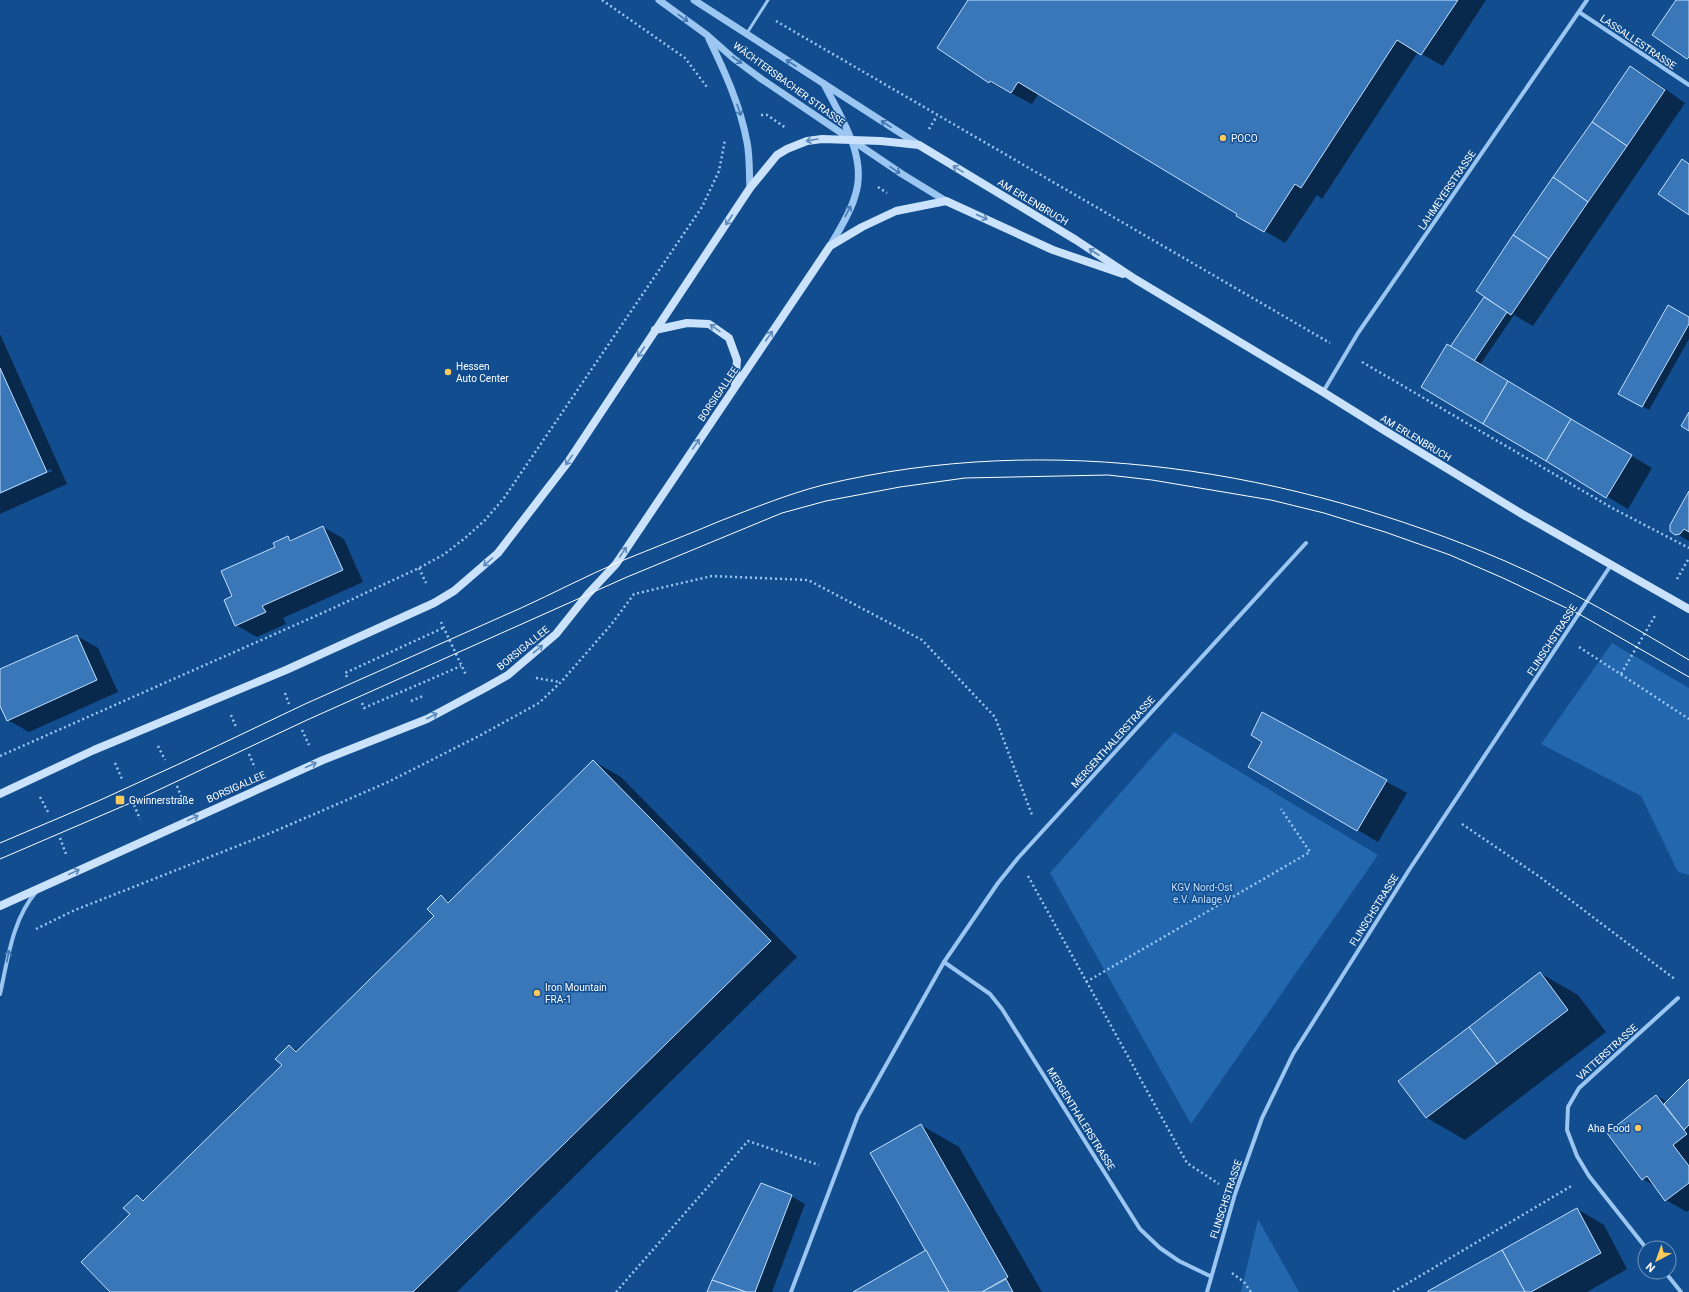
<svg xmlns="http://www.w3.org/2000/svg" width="1689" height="1292" font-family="Roboto,sans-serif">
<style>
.green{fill:#2367ae}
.shadow{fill:#0007}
.building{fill:#3a77b8;stroke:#c3dffd}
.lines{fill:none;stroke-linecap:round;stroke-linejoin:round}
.path{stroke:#9bc6f2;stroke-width:2.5;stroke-dasharray:2 3;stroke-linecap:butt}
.service{stroke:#9bc6f2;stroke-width:3}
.minor{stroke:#9bc6f2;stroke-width:4}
.tertiary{stroke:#9bc6f2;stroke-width:7}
.secondary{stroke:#cae2fc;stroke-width:8}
.tram{stroke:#fff;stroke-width:1}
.oneway{stroke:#4177b2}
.oneway2{stroke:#5b89bb}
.poi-dot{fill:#ffca5c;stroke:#114d8f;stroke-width:1.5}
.labels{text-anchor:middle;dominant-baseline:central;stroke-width:3;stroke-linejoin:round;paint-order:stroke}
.street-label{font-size:10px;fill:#fff;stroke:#114d8f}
.poi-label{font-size:10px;fill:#fff;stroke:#114d8f;text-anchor:start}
.park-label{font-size:10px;fill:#c3dffd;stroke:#114d8f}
</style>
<rect width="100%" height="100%" fill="#114d8f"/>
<!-- green -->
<g class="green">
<polygon points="1612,643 1689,688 1689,875 1678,872 1641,796 1541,744"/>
<polygon points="1174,732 1378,855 1191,1124 1050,873"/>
<polygon points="1258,1219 1299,1292 1241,1292"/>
</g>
<!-- shadow -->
<g class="shadow">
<polygon points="969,0 1486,0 1443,66 1418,52 1322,199 1317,195 1285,243 1238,215 1239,213 1039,93 1032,104 989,82"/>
<polygon points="1631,67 1651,79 1685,103 1533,326 1514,315 1480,365 1652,468 1628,509 1423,386 1451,348 1490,301"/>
<polygon points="1689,318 1689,339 1649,410 1619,393"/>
<polygon points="0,334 67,484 0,514 0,494 52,471 51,469 0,492"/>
<polygon points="1689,493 1689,541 1677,534"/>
<polygon points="323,527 344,539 363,582 283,618 286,624 257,637 236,625 234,597 288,538 293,540"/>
<polygon points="77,636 98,648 118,692 29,732 8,720 0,704 0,670"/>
<polygon points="1262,713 1407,793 1378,842 1249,766 1263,742"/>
<polygon points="593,761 621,777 797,957 457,1292 111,1292 137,1196 145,1201 283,1065 289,1046 298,1051 435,916 441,897 450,902"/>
<polygon points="1540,973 1578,995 1606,1032 1465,1140 1427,1118 1399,1081"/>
<polygon points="1689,1080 1689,1210 1687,1212 1666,1200 1656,1187 1643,1179 1608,1133 1657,1096 1667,1102"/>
<polygon points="921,1125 959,1147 1042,1292 855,1292 927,1251"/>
<polygon points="791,1196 805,1204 772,1292 708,1292"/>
<polygon points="1577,1209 1604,1225 1627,1269 1587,1292 1428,1292"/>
</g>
<!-- building -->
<g class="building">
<polygon points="968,0 1458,0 1421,55 1397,40 1301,188 1295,184 1264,232 1236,216 1237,214 1018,82 1011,93 990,81 989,83 937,48"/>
<polygon points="1676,0 1689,0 1689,57 1687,59 1652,35"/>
<polygon points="1630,66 1665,90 1627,146 1592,122"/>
<polygon points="1592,122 1627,146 1588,202 1553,177"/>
<polygon points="1682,159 1689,164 1689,215 1658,194"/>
<polygon points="1553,177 1588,202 1549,259 1513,235"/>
<polygon points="1513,235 1549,259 1511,315 1476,291"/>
<polygon points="1484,297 1507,312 1474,361 1450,347"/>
<polygon points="1668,305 1689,317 1689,324 1642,407 1618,394"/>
<polygon points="1447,344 1508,381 1483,424 1421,387"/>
<polygon points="0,368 47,472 0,493"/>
<polygon points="1508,381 1571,419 1546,461 1483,424"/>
<polygon points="1689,412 1689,431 1681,426"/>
<polygon points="1571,419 1632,455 1606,498 1546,461"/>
<polygon points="1689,491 1689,532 1684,529 1680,534 1675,535 1670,531 1670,525"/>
<polygon points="323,526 343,570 262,606 266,612 235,626 224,600 232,596 221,571 275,547 273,543 288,536 290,541"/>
<polygon points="77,635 97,680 7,721 0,706 0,669"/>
<polygon points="1262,712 1387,780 1357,831 1248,767 1262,742 1251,735"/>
<polygon points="593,760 771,941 413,1292 110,1292 81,1262 130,1214 123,1208 137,1195 143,1201 282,1065 275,1059 289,1045 296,1052 434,916 427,909 441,895 448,903"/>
<polygon points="1540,972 1568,1010 1497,1064 1469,1027"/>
<polygon points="1469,1027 1497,1064 1426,1118 1398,1081"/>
<polygon points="1689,1079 1689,1125 1684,1130 1664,1104"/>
<polygon points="1656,1095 1687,1134 1673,1145 1689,1166 1689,1183 1665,1201 1647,1176 1642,1180 1607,1133"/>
<polygon points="921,1124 1008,1277 982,1292 949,1292 870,1153"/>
<polygon points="761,1183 792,1195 755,1292 746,1292 712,1280"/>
<polygon points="1577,1208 1601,1253 1531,1292 1525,1292 1502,1250"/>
<polygon points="926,1250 949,1292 853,1292"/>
<polygon points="1502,1250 1525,1292 1428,1292 1428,1291"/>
<polygon points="1006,1279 1013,1292 982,1292"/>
<polygon points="712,1280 746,1292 707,1292"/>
</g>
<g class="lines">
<!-- path -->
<g class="path">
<polyline points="602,0 685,58 707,87"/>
<polyline points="776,21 1330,343"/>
<polyline points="761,115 767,115 786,128"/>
<polyline points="929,129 937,116"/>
<polyline points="878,187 887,193"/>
<polyline points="1362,362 1614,509 1689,548"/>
<polyline points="419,568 426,583"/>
<polyline points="1677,579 1689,558"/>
<polyline points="441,622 466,675"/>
<polyline points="1579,647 1689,719"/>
<polyline points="1621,674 1656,614"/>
<polyline points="347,677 345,673 443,628"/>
<polyline points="536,678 560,682"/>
<polyline points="285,693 289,704"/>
<polyline points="411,701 423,696"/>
<polyline points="362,703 364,708 461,666"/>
<polyline points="231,715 236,727"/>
<polyline points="302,730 309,745"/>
<polyline points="158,746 165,760"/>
<polyline points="249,754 255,768"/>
<polyline points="0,756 329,610 419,568 443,555 464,539 485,520 504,498 702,207 719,171 725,140"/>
<polyline points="115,763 122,779"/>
<polyline points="177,786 183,801"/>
<polyline points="40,797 48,812"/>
<polyline points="134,805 140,819"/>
<polyline points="1462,824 1540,877 1676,980"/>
<polyline points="60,838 66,854"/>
<polyline points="1028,876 1187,1163 1219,1184"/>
<polyline points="36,929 75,910 273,832 388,782 479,736 539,703 561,682 610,626 634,594 712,576 808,580 922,640 995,717 1032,815"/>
<polyline points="1086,982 1310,852 1281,809"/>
<polyline points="1232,1273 1244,1282 1251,1292"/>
<polyline points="616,1292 748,1141 819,1165"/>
<polyline points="1393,1292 1573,1185"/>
</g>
<!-- service -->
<polyline class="service" points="747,33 768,0"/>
<!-- minor -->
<g class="minor">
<polyline points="1579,12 1689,85"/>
<polyline points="1323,392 1358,333 1587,0"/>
<polyline points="944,962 990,994 1002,1009 1140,1229 1160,1248 1179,1261 1210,1276"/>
<path d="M0 994C8 959 12 920 36 892"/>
<polyline points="1646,1248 1589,1176 1577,1156 1567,1130 1568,1107 1579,1088 1678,998"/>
<polyline points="1665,1272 1681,1292"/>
<polyline points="791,1292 858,1115 944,962 998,883 1018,858 1306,543"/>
<polyline points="1207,1292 1235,1194 1262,1118 1293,1054 1409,870 1611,565"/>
</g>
<!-- tertiary -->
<g class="tertiary">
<polyline points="659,0 707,35 733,58 760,78 902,174 946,201"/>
<polyline points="694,0 919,145"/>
<path d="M709 39C725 72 740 105 747 142 750 157 749 173 750 188"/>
<path d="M824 84C841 118 868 157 855 196 850 214 839 230 830 246"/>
</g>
<!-- secondary -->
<g class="secondary">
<polyline points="655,330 687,323 709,324 729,338 737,360 735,385"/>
<polyline points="0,794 94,750 286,670 434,603 454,591 498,553 568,462 750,188 777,155 787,149 807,141 822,139 881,141 919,145 1076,240 1135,279 1323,392 1387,432 1522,514 1689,609"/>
<polyline points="0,906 323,760 427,719 485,688 508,675 556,634 588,594 616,564 824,255 830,246 862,227 896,211 946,201 1053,250 1123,274"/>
</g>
<!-- tram -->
<g class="tram">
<path d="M0 843C44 824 89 806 133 785 191 759 248 731 305 704 377 672 449 640 521 608 554 593 586 576 619 562 653 548 687 535 720 521 754 508 788 494 823 485 1051 430 1292 470 1505 561 1569 589 1629 624 1689 660"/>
<polyline points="0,859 135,801 307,720 627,577 782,513 826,501 900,487 965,478 1108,475 1152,480 1271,500 1324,513 1385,532 1450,555 1503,578 1579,614 1689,677"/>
</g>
</g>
<!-- one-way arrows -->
<defs><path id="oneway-shaft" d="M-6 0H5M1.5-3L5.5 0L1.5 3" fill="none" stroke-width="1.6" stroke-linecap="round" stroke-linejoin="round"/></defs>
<g class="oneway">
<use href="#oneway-shaft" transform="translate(683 18) rotate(36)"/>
<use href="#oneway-shaft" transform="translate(737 60) rotate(37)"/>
<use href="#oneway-shaft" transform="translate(791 63) rotate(-147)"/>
<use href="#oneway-shaft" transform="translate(739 110) rotate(71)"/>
<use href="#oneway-shaft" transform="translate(886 124) rotate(-147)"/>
<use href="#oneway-shaft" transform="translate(895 170) rotate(34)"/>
<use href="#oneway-shaft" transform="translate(848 211) rotate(-63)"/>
<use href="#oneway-shaft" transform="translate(8 956) rotate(-78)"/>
</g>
<g class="oneway2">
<use href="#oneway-shaft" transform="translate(812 140) rotate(170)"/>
<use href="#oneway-shaft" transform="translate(958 169) rotate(-149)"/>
<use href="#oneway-shaft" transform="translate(982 217) rotate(24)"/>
<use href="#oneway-shaft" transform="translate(729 220) rotate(124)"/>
<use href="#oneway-shaft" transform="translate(1094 252) rotate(-147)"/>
<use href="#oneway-shaft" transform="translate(715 328) rotate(-145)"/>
<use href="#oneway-shaft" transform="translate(769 336) rotate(-56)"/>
<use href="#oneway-shaft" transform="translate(641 352) rotate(124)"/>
<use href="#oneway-shaft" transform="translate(696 444) rotate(-56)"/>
<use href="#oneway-shaft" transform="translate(569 460) rotate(125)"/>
<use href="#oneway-shaft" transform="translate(623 552) rotate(-56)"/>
<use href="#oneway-shaft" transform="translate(488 562) rotate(138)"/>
<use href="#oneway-shaft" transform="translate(538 649) rotate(-40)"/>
<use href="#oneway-shaft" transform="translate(432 716) rotate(-27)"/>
<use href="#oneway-shaft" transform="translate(311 765) rotate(-24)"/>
<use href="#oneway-shaft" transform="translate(193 818) rotate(-25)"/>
<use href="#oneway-shaft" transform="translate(74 872) rotate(-25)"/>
</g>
<!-- markers -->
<g class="poi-dot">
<circle cx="1223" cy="138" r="4"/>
<circle cx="448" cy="372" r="4"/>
<rect x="115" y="795" width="10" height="10" rx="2"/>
<circle cx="537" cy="993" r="4"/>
<circle cx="1638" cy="1128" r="4"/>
</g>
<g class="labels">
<!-- street labels -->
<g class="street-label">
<text transform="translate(1638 42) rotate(34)">LASSALLESTRASSE</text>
<text transform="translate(789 84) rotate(36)">WÄCHTERSBACHER STRASSE</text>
<text transform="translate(1447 190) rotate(-56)">LAHMEYERSTRASSE</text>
<text transform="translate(1033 202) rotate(31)">AM ERLENBRUCH</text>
<text transform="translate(718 394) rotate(-56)">BORSIGALLEE</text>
<text transform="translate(1416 438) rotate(31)">AM ERLENBRUCH</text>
<text transform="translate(1552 640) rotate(-57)">FLINSCHSTRASSE</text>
<text transform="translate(523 648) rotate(-39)">BORSIGALLEE</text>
<text transform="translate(1113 742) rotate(-48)">MERGENTHALERSTRASSE</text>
<text transform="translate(236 787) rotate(-24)">BORSIGALLEE</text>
<text transform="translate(1374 910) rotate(-58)">FLINSCHSTRASSE</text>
<text transform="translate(1607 1052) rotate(-42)">VATTERSTRASSE</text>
<text transform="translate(1081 1119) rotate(58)">MERGENTHALERSTRASSE</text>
<text transform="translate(1226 1199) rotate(-72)">FLINSCHSTRASSE</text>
</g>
<!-- poi labels -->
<g class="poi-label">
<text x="1231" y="138">POCO</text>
<text x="456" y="366">Hessen<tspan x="456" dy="12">Auto Center</tspan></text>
<text x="129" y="800">Gwinnerstraße</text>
<text x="545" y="987">Iron Mountain<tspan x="545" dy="12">FRA-1</tspan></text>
<text x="1630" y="1128" text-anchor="end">Aha Food</text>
</g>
<!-- park labels -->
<g class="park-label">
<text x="1202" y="887">KGV Nord-Ost<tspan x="1202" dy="12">e.V. Anlage V</tspan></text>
</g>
</g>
<!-- north arrow -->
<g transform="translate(1657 1260) rotate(221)"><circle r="19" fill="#114d8f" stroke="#7094bc"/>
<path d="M0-3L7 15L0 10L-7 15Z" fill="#ffca5c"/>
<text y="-6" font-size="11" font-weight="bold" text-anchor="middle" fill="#ffffff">N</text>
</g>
</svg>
